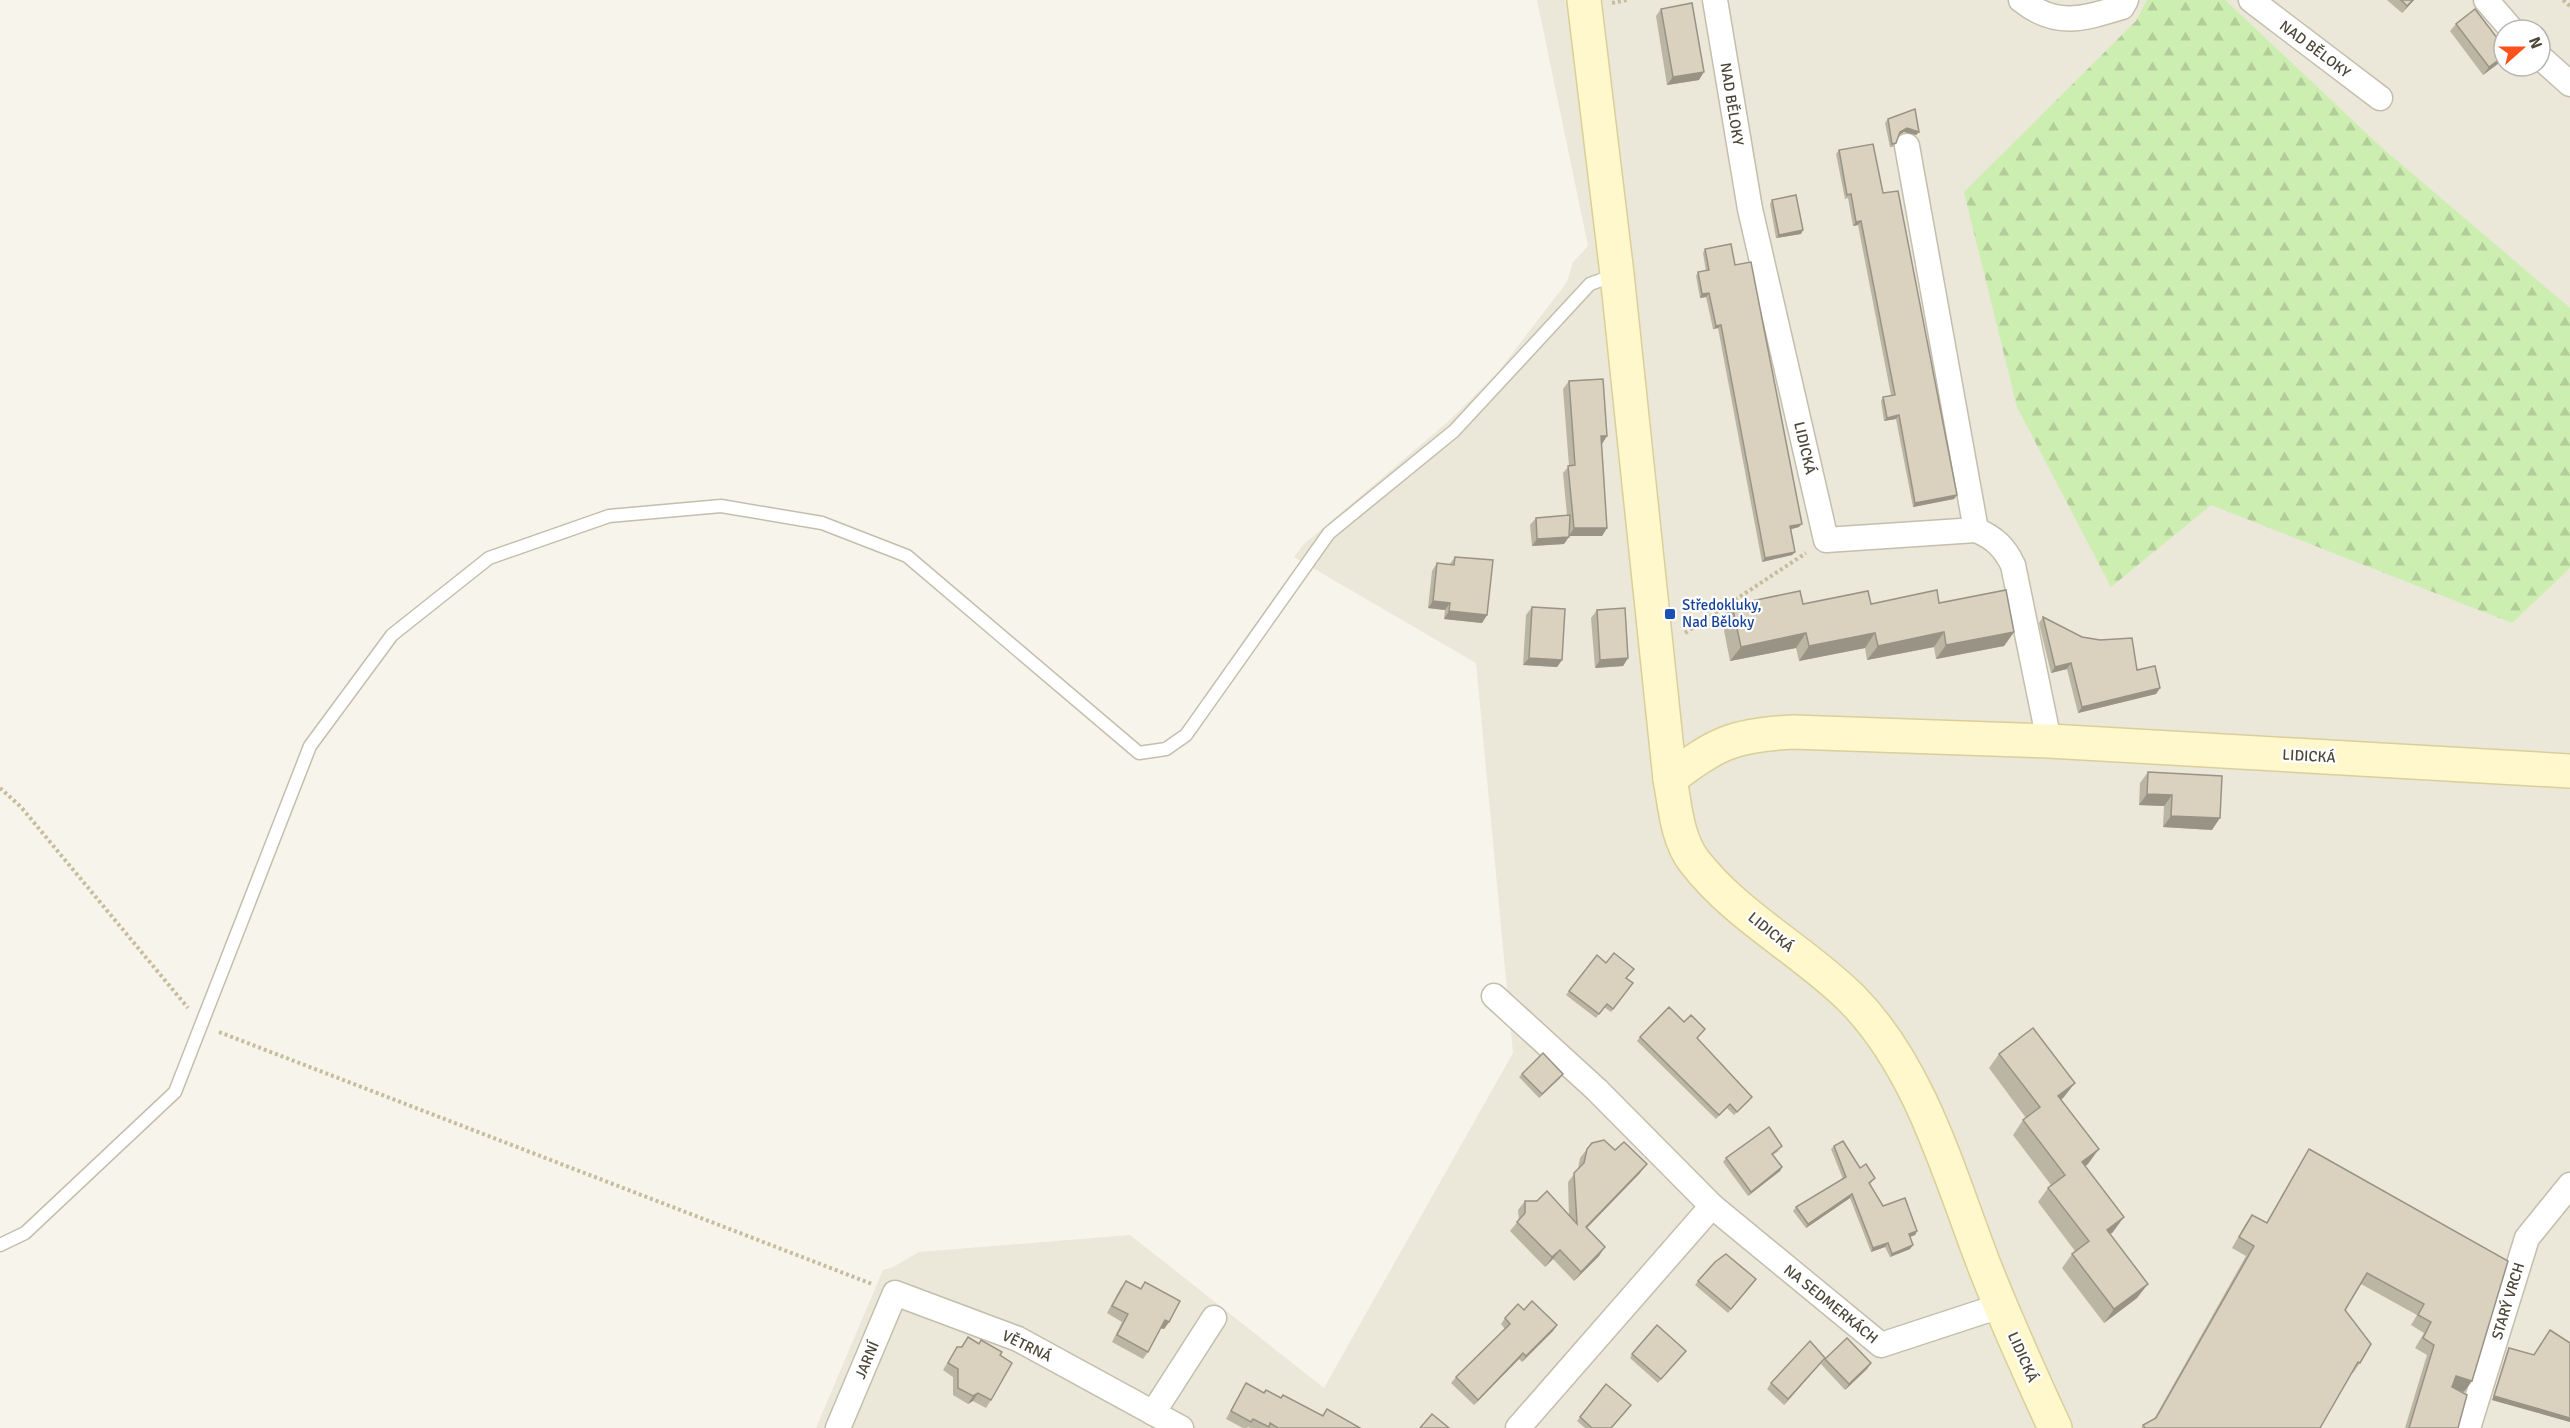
<svg xmlns="http://www.w3.org/2000/svg" width="2570" height="1428" font-family="Signika,sans-serif">
<style>
.residential{fill:#ebe7d9;fill-rule:evenodd}
.forest{fill:url(#forest-firs)}
.lines{fill:none;stroke-linecap:round;stroke-linejoin:round}
.lane-casing{stroke:#c4beac;stroke-width:15}
.street-casing{stroke:#c4beac;stroke-width:27}
.secondary-casing{stroke:#dbcf97;stroke-width:36}
.path{stroke:#c7bc9c;stroke-width:4;stroke-dasharray:3 3;stroke-linecap:butt}
.lane{stroke:#fff;stroke-width:12}
.street{stroke:#fff;stroke-width:24}
.secondary{stroke:#fff8cd;stroke-width:33}
.wall{fill:#bbb5a4}
.shaded-wall{fill:#999386}
.building{fill:#dad2bf;stroke:#999386;stroke-width:1.5}
.transit-dot{fill:#1a4fb4;stroke:#fff;stroke-width:2}
.labels{text-anchor:middle;dominant-baseline:central;stroke-width:4.5;stroke-linejoin:round;paint-order:stroke}
.street-label{font-size:15px;fill:#4c4638;stroke:#fff}
.transit-label{font-size:15px;fill:#164399;stroke:#fff;text-anchor:start}
</style>
<defs>
<pattern id="forest-firs" width="22" height="20" patternUnits="userSpaceOnUse" patternTransform="scale(1.5)"><rect width="22" height="20" fill="#cdeeb1"/><path d="M5 1l3.5 6h-7zM16 11l3.5 6h-7z" fill="#b2cd99"/></pattern>
</defs>
<rect width="100%" height="100%" fill="#f7f4eb"/>
<!-- residential -->
<path class="residential" d="M1537 0H2570V1428H816L883 1270 893 1267 919 1252 1130 1235 1324 1388 1513 1053 1476 663 1294 557 1303 545 1450 420 1498 372 1567 282 1573 262 1588 246ZM2504 30H2540V66H2504Z"/>
<!-- forest -->
<polygon class="forest" points="2147,0 2225,0 2381,147 2570,308 2570,568 2512,623 2211,505 2111,587 2017,407 1964,192 2136,21"/>
<g class="lines">
<defs>
<polyline id="lane" points="0,1245 25,1233 175,1092 310,746 392,635 489,558 609,516 721,506 822,523 907,556 1139,753 1166,749 1186,735 1329,533 1454,431 1590,284 1615,275"/>
<g id="street">
<path d="M1715 0 1750 209 1826 540 1976 530C1995 538 2004 547 2013 565L2049 741"/>
<path d="M2021 0C2056 28 2083 19 2122 7L2126 0"/>
<polyline points="2251,0 2380,98"/>
<polyline points="2486,0 2512,30"/>
<polyline points="2540,57 2570,84"/>
<polyline points="1907,146 1976,530"/>
<polyline points="1494,996 1597,1090 1712,1206 1881,1345 2000,1306"/>
<polyline points="1153,1413 1214,1318"/>
<polyline points="838,1428 895,1293 1018,1339 1181,1428"/>
<polyline points="1518,1428 1712,1206"/>
<polyline points="2468,1428 2527,1238 2570,1185"/>
</g>
<g id="secondary">
<path d="M1584 0 1617 274 1670 779C1675 806 1677 839 1694 861 1737 917 1803 950 1852 999 1922 1070 1950 1178 1986 1270 2007 1323 2031 1376 2055 1428"/>
<path d="M1670 779C1716 743 1734 735 1793 732L2049 741 2570 771"/>
</g>
</defs>
<!-- lane casing -->
<use href="#lane" class="lane-casing"/>
<!-- street casing -->
<use href="#street" class="street-casing"/>
<!-- secondary casing -->
<use href="#secondary" class="secondary-casing"/>
<!-- path -->
<g class="path">
<polyline points="2563,0 2570,6"/>
<polyline points="1612,3 1627,0"/>
<polyline points="1685,633 1806,553"/>
<polyline points="0,788 21,807 188,1008"/>
<polyline points="219,1032 872,1284"/>
</g>
<!-- lane -->
<use href="#lane" class="lane"/>
<!-- street -->
<use href="#street" class="street"/>
<!-- secondary -->
<use href="#secondary" class="secondary"/>
</g>
<!-- wall -->
<g class="wall">
<polygon points="2387,0 2414,0 2402,13"/>
<polygon points="1661,9 1699,80 1667,85 1656,16"/>
<polygon points="2456,24 2503,60 2483,75 2450,31"/>
<polygon points="1888,119 1919,132 1916,135 1904,132 1899,135 1893,147 1890,147 1885,123"/>
<polygon points="1839,150 1883,193 1957,495 1954,499 1913,507 1896,419 1884,421 1881,401 1883,397 1891,395 1858,225 1853,226 1848,198 1845,199 1836,154"/>
<polygon points="1772,200 1801,234 1776,238 1770,204"/>
<polygon points="1705,249 1799,527 1791,529 1795,552 1792,555 1762,562 1718,328 1713,329 1706,297 1700,298 1696,276 1698,272 1706,271 1703,253"/>
<polygon points="1569,381 1607,436 1601,444 1607,528 1602,536 1569,536 1564,544 1532,546 1530,525 1536,518 1567,515 1563,473 1569,466 1563,389"/>
<polygon points="1455,557 1487,615 1482,623 1444,619 1445,610 1428,608 1432,571 1437,563 1449,565"/>
<polygon points="1939,603 2014,632 2004,646 1936,659 1934,647 1867,660 1865,648 1799,661 1796,648 1730,661 1722,620 1732,605"/>
<polygon points="1532,607 1562,660 1557,667 1523,665 1526,615"/>
<polygon points="1597,610 1628,658 1623,666 1595,668 1591,618"/>
<polygon points="2043,617 2137,670 2160,688 2156,694 2078,713 2067,669 2051,673 2039,623"/>
<polygon points="2148,772 2212,830 2163,827 2164,806 2139,805 2140,783"/>
<polygon points="1597,955 1633,983 1611,1012 1604,1007 1596,1018 1566,995"/>
<polygon points="1684,1022 1705,1029 1697,1038 1749,1101 1734,1115 1727,1108 1716,1119 1637,1041 1640,1037"/>
<polygon points="1999,1054 2064,1097 2061,1100 2088,1164 2085,1166 2113,1232 2110,1234 2137,1298 2104,1323 2062,1268 2072,1254 2075,1251 2038,1202 2048,1188 2051,1185 2013,1135 2023,1120 2026,1118 1989,1068"/>
<polygon points="1522,1074 1560,1078 1539,1098 1519,1077"/>
<polygon points="1834,1146 1860,1168 1875,1178 1870,1184 1883,1206 1917,1231 1915,1235 1910,1237 1913,1245 1910,1249 1890,1257 1885,1247 1871,1252 1850,1198 1806,1228 1793,1211 1796,1207 1843,1179 1831,1149"/>
<polygon points="1587,1149 1640,1173 1587,1228 1599,1256 1574,1281 1553,1259 1545,1267 1510,1231 1519,1220 1518,1210 1525,1201 1569,1216 1568,1182 1578,1169 1580,1158"/>
<polygon points="2309,1149 2508,1261 2472,1381 2464,1392 2456,1389 2458,1428 2405,1428 2427,1355 2415,1348 2424,1333 2411,1325 2417,1315 2361,1284 2345,1310 2360,1363 2353,1373 2352,1373 2320,1428 2141,1428 2143,1425 2154,1419 2246,1256 2232,1248 2245,1225 2252,1215 2266,1223 2302,1160"/>
<polygon points="1780,1150 1773,1155 1782,1167 1780,1171 1748,1196 1723,1162 1726,1158"/>
<polygon points="1126,1281 1140,1289 1145,1282 1169,1322 1164,1329 1161,1328 1148,1352 1143,1359 1112,1342 1122,1322 1107,1313 1120,1289"/>
<polygon points="1698,1281 1753,1283 1728,1313 1695,1285"/>
<polygon points="1524,1310 1553,1331 1522,1362 1519,1359 1474,1405 1451,1383 1456,1377 1505,1329 1501,1324 1505,1318"/>
<polygon points="968,1337 1000,1355 991,1400 986,1408 973,1401 968,1404 953,1395 953,1377 943,1370 957,1347 961,1347"/>
<polygon points="2570,1343 2570,1422 2492,1400 2507,1352 2509,1348 2534,1355"/>
<polygon points="1686,1351 1658,1383 1630,1358 1632,1354"/>
<polygon points="1825,1358 1784,1405 1767,1389 1771,1383"/>
<polygon points="1825,1359 1871,1363 1867,1369 1845,1390 1821,1364"/>
<polygon points="1246,1383 1264,1393 1266,1390 1281,1398 1322,1415 1327,1409 1360,1428 1251,1428 1248,1427 1247,1428 1243,1428 1226,1419 1241,1391"/>
<polygon points="1606,1384 1628,1409 1612,1428 1585,1428 1577,1421"/>
</g>
<!-- shaded-wall -->
<g class="shaded-wall">
<polygon points="2413,0 2414,0 2402,13 2407,6"/>
<polygon points="2504,56 2503,60 2483,75 2489,67"/>
<polygon points="1704,72 1699,80 1667,85 1673,77"/>
<polygon points="1907,128 1919,132 1916,135 1904,132 1897,136 1900,132"/>
<polygon points="1861,221 1858,225 1853,226 1856,222"/>
<polygon points="1803,230 1801,234 1776,238 1779,235"/>
<polygon points="1709,293 1706,297 1700,298 1702,294"/>
<polygon points="1721,325 1718,328 1713,329 1716,326"/>
<polygon points="1899,415 1896,419 1884,421 1887,418"/>
<polygon points="1601,436 1607,436 1602,444 1595,444"/>
<polygon points="1957,495 1954,499 1913,507 1915,503"/>
<polygon points="1802,524 1799,527 1788,530 1790,526"/>
<polygon points="1574,528 1607,528 1602,536 1569,536"/>
<polygon points="1569,537 1564,544 1532,546 1537,539"/>
<polygon points="1795,552 1792,555 1762,562 1765,558"/>
<polygon points="1433,601 1450,603 1445,610 1428,608"/>
<polygon points="1449,611 1487,615 1482,623 1444,619"/>
<polygon points="1944,632 1934,647 1867,660 1878,646"/>
<polygon points="2014,632 2004,646 1936,659 1946,645"/>
<polygon points="1806,633 1796,648 1730,661 1741,647"/>
<polygon points="1875,633 1865,648 1799,661 1809,646"/>
<polygon points="1529,658 1562,660 1557,667 1523,665"/>
<polygon points="1628,658 1623,666 1595,668 1600,660"/>
<polygon points="2071,663 2067,669 2051,673 2055,667"/>
<polygon points="2160,688 2156,694 2078,713 2082,707"/>
<polygon points="2147,794 2172,795 2164,806 2139,805"/>
<polygon points="2171,816 2220,818 2212,830 2163,827"/>
<polygon points="1563,1074 1560,1078 1539,1098 1542,1094"/>
<polygon points="2075,1083 2064,1097 2048,1110 2058,1096"/>
<polygon points="2099,1149 2088,1164 2072,1177 2082,1162"/>
<polygon points="1647,1164 1640,1173 1579,1236 1586,1227"/>
<polygon points="1782,1167 1780,1171 1748,1196 1751,1192"/>
<polygon points="1852,1194 1850,1198 1806,1228 1808,1224"/>
<polygon points="2124,1217 2113,1232 2097,1244 2107,1230"/>
<polygon points="1917,1231 1915,1235 1906,1238 1909,1234"/>
<polygon points="1888,1243 1885,1247 1871,1252 1873,1248"/>
<polygon points="1913,1245 1910,1249 1890,1257 1892,1254"/>
<polygon points="1605,1247 1599,1256 1574,1281 1581,1272"/>
<polygon points="1560,1250 1553,1259 1545,1267 1552,1257"/>
<polygon points="2148,1284 2137,1298 2104,1323 2114,1309"/>
<polygon points="1165,1320 1169,1322 1164,1329 1160,1328"/>
<polygon points="1557,1325 1553,1331 1522,1362 1526,1356"/>
<polygon points="1523,1353 1519,1359 1474,1405 1478,1400"/>
<polygon points="1825,1358 1821,1363 1784,1405 1788,1399"/>
<polygon points="1871,1363 1867,1369 1845,1390 1849,1384"/>
<polygon points="2456,1376 2472,1381 2464,1392 2449,1387"/>
<polygon points="978,1393 973,1401 968,1404 973,1396"/>
<polygon points="2494,1396 2570,1418 2570,1422 2492,1400"/>
</g>
<!-- building -->
<g class="building">
<polygon points="2401,0 2413,0 2407,6"/>
<polygon points="1692,3 1704,72 1673,77 1661,9"/>
<polygon points="2475,9 2504,47 2504,56 2489,67 2456,24"/>
<polygon points="1915,109 1919,132 1907,128 1900,132 1896,143 1892,144 1888,119"/>
<polygon points="1873,144 1883,193 1898,191 1957,495 1915,503 1899,415 1887,418 1883,397 1895,395 1861,221 1856,222 1851,194 1847,195 1839,150"/>
<polygon points="1796,195 1803,230 1779,235 1772,200"/>
<polygon points="1731,244 1735,265 1751,262 1802,524 1790,526 1795,552 1765,558 1721,325 1716,326 1709,293 1702,294 1698,272 1709,270 1705,249"/>
<polygon points="1603,379 1607,436 1601,436 1607,528 1574,528 1568,466 1575,465 1569,381"/>
<polygon points="1570,515 1569,537 1537,539 1536,518"/>
<polygon points="1455,557 1493,560 1487,615 1449,611 1450,603 1433,601 1437,563 1454,565"/>
<polygon points="1937,590 1939,603 2006,590 2014,632 1946,645 1944,632 1878,646 1875,633 1809,646 1806,633 1741,647 1732,605 1800,591 1803,604 1868,591 1871,604"/>
<polygon points="1532,607 1565,609 1562,660 1529,658"/>
<polygon points="1625,608 1628,658 1600,660 1597,610"/>
<polygon points="2043,617 2082,637 2100,640 2132,638 2137,670 2155,666 2160,688 2082,707 2071,663 2055,667"/>
<polygon points="2148,772 2222,776 2220,818 2171,816 2172,795 2147,794"/>
<polygon points="1614,953 1634,969 1626,978 1633,983 1613,1009 1607,1004 1599,1014 1569,991 1597,955 1606,963"/>
<polygon points="1669,1007 1684,1022 1691,1015 1705,1029 1697,1038 1752,1097 1737,1112 1730,1104 1719,1115 1640,1037"/>
<polygon points="2033,1028 2075,1083 2058,1096 2099,1149 2082,1162 2124,1217 2107,1230 2148,1284 2114,1309 2072,1254 2089,1241 2048,1188 2065,1175 2023,1120 2040,1107 1999,1054"/>
<polygon points="1543,1053 1563,1074 1542,1094 1522,1074"/>
<polygon points="1769,1127 1782,1146 1772,1154 1782,1167 1751,1192 1726,1158"/>
<polygon points="1604,1140 1615,1150 1624,1142 1647,1164 1586,1227 1605,1247 1581,1272 1560,1250 1552,1257 1517,1222 1525,1213 1525,1201 1537,1201 1547,1191 1577,1224 1574,1173 1584,1163 1587,1149 1592,1143"/>
<polygon points="1843,1141 1860,1168 1866,1164 1875,1178 1869,1183 1883,1206 1905,1198 1917,1231 1909,1234 1913,1245 1892,1254 1888,1243 1873,1248 1852,1194 1808,1224 1796,1207 1846,1177 1834,1146"/>
<polygon points="2309,1149 2508,1261 2472,1381 2456,1376 2452,1387 2467,1395 2458,1428 2409,1428 2434,1345 2423,1338 2431,1322 2418,1315 2424,1304 2367,1273 2345,1310 2371,1344 2360,1363 2358,1362 2320,1428 2145,1428 2143,1425 2156,1418 2254,1246 2239,1237 2252,1215 2267,1223"/>
<polygon points="1726,1254 1756,1279 1731,1309 1698,1281 1715,1262"/>
<polygon points="1126,1281 1141,1289 1145,1282 1180,1301 1169,1322 1165,1320 1148,1352 1117,1335 1128,1314 1112,1306"/>
<polygon points="1532,1301 1557,1325 1526,1356 1523,1353 1478,1400 1456,1377 1510,1324 1505,1318 1518,1304 1524,1310"/>
<polygon points="1657,1325 1686,1351 1661,1379 1632,1354"/>
<polygon points="2550,1330 2570,1343 2570,1418 2494,1396 2509,1348 2534,1355"/>
<polygon points="968,1337 979,1344 981,1340 1002,1352 1000,1355 1012,1363 991,1400 978,1393 973,1396 958,1388 958,1369 948,1363 957,1347 962,1347"/>
<polygon points="1847,1338 1871,1363 1849,1384 1825,1359"/>
<polygon points="1810,1341 1825,1358 1788,1399 1771,1383"/>
<polygon points="1246,1383 1264,1393 1266,1390 1281,1398 1283,1395 1323,1416 1327,1409 1360,1428 1278,1428 1270,1423 1269,1427 1253,1419 1251,1422 1231,1411"/>
<polygon points="1606,1384 1631,1405 1611,1428 1592,1428 1580,1417"/>
<polygon points="1432,1414 1449,1428 1420,1428"/>
</g>
<!-- markers -->
<rect class="transit-dot" x="1664" y="608" width="12" height="12" rx="3"/>
<g class="labels">
<!-- street labels -->
<g class="street-label">
<text transform="translate(2315 49) rotate(37)">NAD BĚLOKY</text>
<text transform="translate(1732 104) rotate(81)">NAD BĚLOKY</text>
<text transform="translate(1805 448) rotate(77)">LIDICKÁ</text>
<text transform="translate(2309 756) rotate(3)">LIDICKÁ</text>
<text transform="translate(1771 932) rotate(39)">LIDICKÁ</text>
<text transform="translate(2508 1301) rotate(-73)">STARÝ VRCH</text>
<text transform="translate(1831 1304) rotate(39)">NA SEDMERKÁCH</text>
<text transform="translate(1027 1346) rotate(26)">VĚTRNÁ</text>
<text transform="translate(2023 1357) rotate(66)">LIDICKÁ</text>
<text transform="translate(867 1360) rotate(-67)">JARNÍ</text>
</g>
<!-- transit labels -->
<g class="transit-label">
<text x="1682" y="605">Středokluky,<tspan x="1682" dy="17">Nad Běloky</tspan></text>
</g>
</g>
<!-- north arrow -->
<g transform="translate(2522 48) rotate(69)"><circle r="28" fill="#ffffff" stroke="#b7b5af" stroke-width="1.5"/>
<path d="M0-4.5L10 22L0 15L-10 22Z" fill="#ff521a"/>
<text y="-9" font-size="16" font-weight="bold" text-anchor="middle" fill="#4c4638">N</text>
</g>
</svg>
